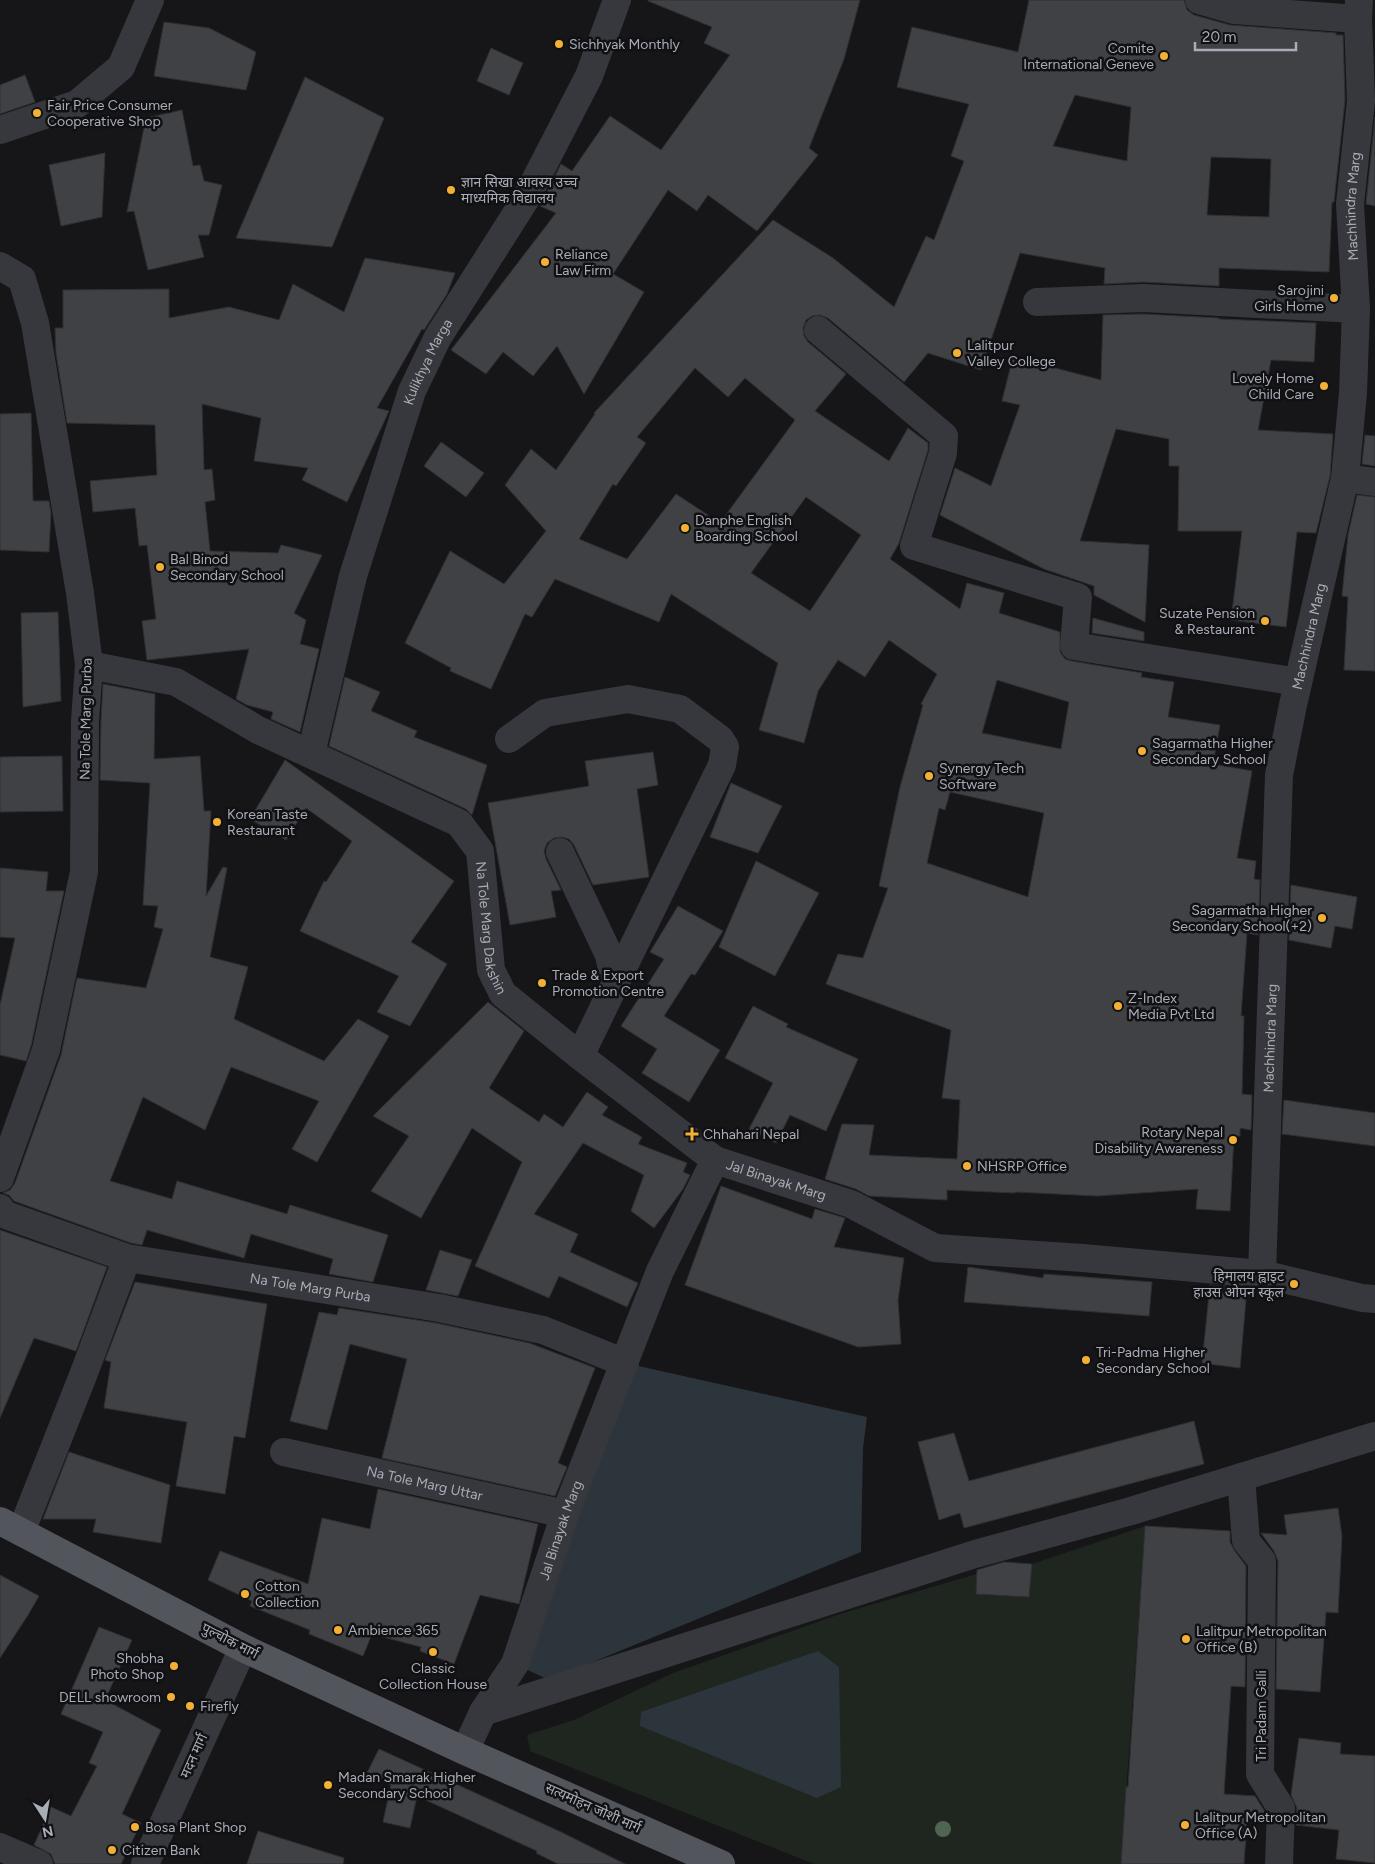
<svg xmlns="http://www.w3.org/2000/svg" width="1375" height="1864" font-family="Figtree,'Noto Sans Devanagari',sans-serif">
<style>
.green{fill:#1e261f}
.water{fill:#2c353c}
.building{fill:#404145;stroke:#303034;fill-rule:evenodd}
.lines{fill:none;stroke-linecap:round;stroke-linejoin:round}
.minor{stroke:#37383d;stroke-width:28}
.major{stroke:#53555c;stroke-width:28}
.tree{fill:#506452}
.poi-dot{fill:#f2b134;stroke:#111113;stroke-width:2}
.labels{text-anchor:middle;dominant-baseline:central;stroke-width:5;stroke-linejoin:round;paint-order:stroke}
.poi-label{font-size:14px;fill:#a8adb8;stroke:#111113;text-anchor:start}
.street-label{font-size:14px;fill:#a8adb8;stroke:#111113}
</style>
<rect width="100%" height="100%" fill="#161618"/>
<!-- green -->
<polygon class="green" points="1145,1526 1121,1864 814,1864 530,1751 527,1735 574,1720 673,1673 843,1613 977,1574 976,1594 1029,1597 1032,1564"/>
<!-- water -->
<g class="water">
<polygon points="625,1363 867,1417 863,1448 861,1552 549,1680 515,1664"/>
<polygon points="818,1651 839,1667 841,1787 817,1798 640,1726 641,1712"/>
</g>
<!-- building -->
<g class="building">
<polygon points="648,0 860,0 844,59 809,148 818,155 757,231 708,195 697,211 668,190 613,274 644,292 584,394 557,346 533,376 503,352 486,374 451,350 556,213 540,206 561,164 572,171 610,116 661,150 730,55 704,43 712,27 648,1"/>
<path d="M1029 0H1184L1187 10 1194 15 1230 25 1336 33V35H1343L1345 100 1334 202H1332L1329 272 1219 268V286L1144 282 1104 284 1105 268 1020 253 981 370 928 353 904 382 828 318 820 315 812 316 806 320 803 328 804 336 808 342 846 374 815 411 889 461 908 428 928 443V450L899 543 890 559 960 609 967 583 1004 593 999 613 1060 632V652L1065 659 1072 661 1142 673 1141 677 1174 682 1168 717 1220 725 1213 764 1252 771 1237 858 1256 861 1254 879 1260 880 1258 935 1247 933 1241 1016H1244L1242 1094 1252 1095 1251 1130 1240 1128V1136H1234L1230 1211 1196 1209 1198 1189 1097 1196 1015 1192V1193L947 1190V1200L869 1196 856 1189 825 1179 842 1124 874 1125 869 1155 957 1159 960 1100 942 1098 951 1030 826 984 838 954 863 958 888 888 879 886 900 787 923 705 921 704 937 674 889 640 865 677 838 660 818 691 804 743 759 730 778 663 671 594 659 622 555 579 532 617 525 614 491 689 450 671 451 668 405 643 450 551 504 584 546 531 505 485 531 449 556 470 595 414 594 413 773 220 833 258 894 307 926 236 934 240 964 161 951 156 969 104 897 87 912 27 1018 52ZM1075 95 1131 107 1127 161 1053 146ZM1211 157 1271 159 1269 217 1207 215ZM695 368 728 397 745 378 795 420 720 523 676 494 627 559 579 539 613 484 616 486 646 443 637 437ZM806 497 861 535 810 611 751 573ZM997 680 1069 702 1061 749 982 733ZM950 792 1044 813 1028 897 927 863 939 808 945 810Z"/>
<polygon points="164,22 209,28 256,52 246,90 154,76"/>
<polygon points="491,48 523,63 509,95 477,81"/>
<polygon points="25,75 35,102 0,114 0,85"/>
<polygon points="305,77 384,118 332,247 236,238"/>
<polygon points="182,110 193,166 200,165 204,181 222,185 209,235 198,235 204,257 148,270 134,211 127,212 146,118"/>
<polygon points="1375,117 1375,206 1366,204"/>
<polygon points="105,153 102,217 61,226 49,165"/>
<polygon points="365,258 455,273 447,294 424,330 422,329 377,408 389,411 347,502 302,480 308,468 254,461 261,418 202,404 204,470 212,469 215,500 205,502 210,551 278,553 281,545 322,555 294,613 306,620 300,644 319,649 300,732 271,719 273,712 247,705 236,699 249,649 147,660 142,621 156,619 147,545 139,546 135,508 93,512 90,481 157,475 155,425 67,423 56,353 55,328 63,328 63,290 169,289 169,318 229,307 279,320 293,284 344,312"/>
<polygon points="1143,314 1219,318 1219,319 1316,323 1314,362 1271,360 1258,430 1333,434 1330,476 1316,533 1297,532 1286,627 1231,620 1242,531 1178,531 1179,466 1169,466 1169,439 1116,429 1080,541 1149,545 1145,622 1094,595 1094,586 1044,569 940,515 955,468 991,486 1020,405 1002,401 1013,357 1101,380 1103,315"/>
<polygon points="31,413 33,501 49,501 51,513 49,552 0,550 0,414"/>
<polygon points="1365,435 1375,436 1375,466 1362,464"/>
<polygon points="441,442 484,473 466,497 424,466"/>
<polygon points="1357,495 1375,497 1375,671 1344,670 1348,597 1342,596 1348,535"/>
<polygon points="58,612 61,701 23,707 21,613"/>
<polygon points="1093,618 1144,632 1144,641 1092,633"/>
<polygon points="345,677 380,692 371,711 417,731 414,737 487,765 472,815 466,809 329,746"/>
<polygon points="103,684 155,694 154,759 200,756 204,811 211,811 206,896 223,867 227,868 210,957 248,967 234,1019 324,1061 358,1019 389,1036 317,1162 292,1149 319,1101 231,1067 205,1130 143,1097 110,1181 172,1199 177,1181 287,1214 290,1205 388,1235 373,1282 329,1274 333,1259 251,1234 244,1258 147,1230 142,1245 131,1243 14,1201 9,1195 3,1193 10,1190 15,1183 61,1055 77,978 146,988 163,929 154,927 158,906 143,905 150,783 100,780 101,722"/>
<polygon points="653,752 658,785 637,789 649,877 593,885 574,845 569,839 562,837 554,838 547,843 544,851 546,859 561,890 551,891 556,917 510,925 488,803 589,786 585,761"/>
<polygon points="62,756 63,811 0,812 0,757"/>
<polygon points="285,760 454,881 411,942 447,964 410,1026 377,1012 399,976 300,931 324,881 326,882 352,841 306,808 286,840 250,819"/>
<polygon points="731,783 782,806 758,853 710,837"/>
<polygon points="756,861 819,893 775,976 719,947"/>
<polygon points="0,868 48,872 46,891 64,891 31,1046 26,1061 0,1055 0,1005 15,938 0,937"/>
<polygon points="1291,885 1357,897 1352,929 1335,926 1331,948 1289,940"/>
<polygon points="678,906 723,931 695,975 691,974 664,1016 720,1050 689,1102 642,1073 657,1049 621,1026 664,959 650,952"/>
<polygon points="488,1002 524,1031 489,1088 539,1122 544,1114 563,1127 587,1092 608,1107 602,1115 642,1137 638,1144 687,1163 683,1172 690,1175 683,1189 654,1228 631,1211 644,1175 583,1143 534,1214 578,1234 570,1252 638,1283 627,1307 559,1276 549,1298 475,1266 522,1162 472,1128 421,1218 371,1191 409,1136 373,1116"/>
<polygon points="753,1006 788,1024 786,1027 858,1059 826,1131 790,1115 776,1143 749,1129 773,1083 725,1058"/>
<polygon points="1284,1100 1375,1113 1375,1146 1282,1134"/>
<polygon points="721,1186 812,1219 815,1209 845,1218 834,1247 904,1258 898,1300 901,1344 858,1347 685,1285"/>
<polygon points="0,1230 107,1267 76,1351 34,1338 0,1418"/>
<polygon points="440,1250 472,1260 458,1296 426,1290"/>
<polygon points="968,1267 1043,1278 1044,1274 1152,1282 1149,1316 964,1302"/>
<polygon points="135,1282 267,1304 245,1438 234,1436 225,1494 176,1486 187,1422 104,1408 111,1362 105,1360"/>
<polygon points="1210,1285 1247,1288 1240,1368 1202,1363"/>
<polygon points="339,1308 436,1323 529,1343 595,1368 558,1463 567,1467 555,1496 382,1458 407,1359 350,1344 327,1430 290,1421 319,1312 337,1315"/>
<polygon points="1194,1421 1204,1464 964,1528 960,1513 939,1520 918,1442 954,1433 969,1481"/>
<polygon points="69,1452 170,1485 161,1543 93,1532 96,1519 43,1519"/>
<polygon points="378,1489 538,1524 519,1604 480,1595 454,1664 420,1651 421,1647 372,1634 363,1656 309,1634 310,1630 250,1606 252,1601 208,1580 220,1551 308,1584 322,1518 370,1529"/>
<polygon points="1338,1508 1342,1536 1338,1613 1326,1612 1320,1692 1276,1689 1278,1561 1274,1551 1261,1533 1287,1535 1284,1515"/>
<polygon points="1145,1526 1230,1531 1230,1542 1234,1550 1246,1566 1245,1687 1231,1686 1224,1794 1255,1796 1265,1812 1265,1821 1247,1819 1244,1864 1121,1864 1126,1787 1128,1787"/>
<polygon points="1004,1562 1032,1564 1029,1597 976,1594 977,1570"/>
<polygon points="0,1575 39,1596 28,1615 0,1658"/>
<polygon points="99,1627 132,1640 105,1700 161,1730 122,1814 141,1823 121,1864 55,1864 51,1854 34,1845 51,1807 71,1816 97,1766 89,1763 103,1732 61,1714"/>
<polygon points="1299,1738 1341,1743 1340,1754 1375,1756 1375,1863 1336,1859 1339,1830 1296,1825 1297,1808 1291,1795"/>
<polygon points="379,1749 561,1832 625,1864 558,1864 536,1853 537,1851 417,1796 410,1828 383,1822 391,1785 367,1773"/>
<polygon points="258,1831 344,1858 343,1864 247,1864"/>
</g>
<g class="lines">
<!-- minor -->
<g class="minor">
<polyline points="1199,0 1234,10 1358,19"/>
<polyline points="0,130 77,104 121,67 150,0"/>
<polyline points="0,266 22,279 35,323 80,593 89,665 85,721 84,872 46,1050 0,1178"/>
<polyline points="1037,302 1143,298 1356,309"/>
<polyline points="818,330 944,436 943,453 914,546 1078,597 1074,646 1298,682"/>
<polyline points="1345,478 1375,482"/>
<path id="s1" d="M89 665 176 682 258 730 459 823 480 851 491 970 503 994 580 1056 715 1160"/>
<polyline points="509,739 545,713 628,699 680,709 720,739 725,747 722,765 615,984"/>
<path id="s2" d="M311 754 353 576 412 391 438 337 525 200 589 76 617 0"/>
<polyline points="560,852 609,955 615,984 580,1056"/>
<path id="s3" d="M0 1208 3 1214 127 1258 439 1308 543 1330 625 1363"/>
<path id="s4" d="M1262 1274 1279 775 1293 705 1345 478 1353 393 1356 309 1350 204 1361 101 1358 19 1359 0"/>
<path id="s5" d="M284 1452 565 1514"/>
<polyline points="1241,1477 1246,1541 1262,1561 1260,1774 1281,1808 1279,1864"/>
<polyline points="21,1532 84,1373 127,1258"/>
<polyline points="483,1712 975,1554 1131,1511 1375,1436"/>
<path id="s6" d="M465 1751 483 1712 515 1664 565 1514 660 1271 715 1160 851 1204 935 1248 1083 1258 1262 1274 1362 1298 1375 1299"/>
<polyline points="0,1847 39,1864"/>
<polyline points="145,1864 243,1648"/>
</g>
<!-- major -->
<polyline class="major" points="0,1521 243,1648 465,1751 721,1864"/>
</g>
<!-- trees -->
<circle class="tree" cx="943" cy="1829" r="8"/>
<!-- markers -->
<g class="poi-dot">
<circle cx="559" cy="44" r="5"/>
<circle cx="1164" cy="56" r="5"/>
<circle cx="37" cy="113" r="5"/>
<circle cx="451" cy="190" r="5"/>
<circle cx="545" cy="262" r="5"/>
<circle cx="1334" cy="298" r="5"/>
<circle cx="957" cy="353" r="5"/>
<circle cx="1324" cy="386" r="5"/>
<circle cx="685" cy="528" r="5"/>
<circle cx="160" cy="567" r="5"/>
<circle cx="1265" cy="621" r="5"/>
<circle cx="1142" cy="751" r="5"/>
<circle cx="929" cy="776" r="5"/>
<circle cx="217" cy="822" r="5"/>
<circle cx="1322" cy="918" r="5"/>
<circle cx="542" cy="983" r="5"/>
<circle cx="1118" cy="1006" r="5"/>
<path d="M689.5 1126.5h5v5h5v5h-5v5h-5v-5h-5v-5h5z"/>
<circle cx="1233" cy="1140" r="5"/>
<circle cx="967" cy="1166" r="5"/>
<circle cx="1294" cy="1284" r="5"/>
<circle cx="1086" cy="1360" r="5"/>
<circle cx="245" cy="1594" r="5"/>
<circle cx="338" cy="1630" r="5"/>
<circle cx="1186" cy="1639" r="5"/>
<circle cx="433" cy="1652" r="5"/>
<circle cx="174" cy="1666" r="5"/>
<circle cx="171" cy="1697" r="5"/>
<circle cx="190" cy="1706" r="5"/>
<circle cx="328" cy="1785" r="5"/>
<circle cx="1185" cy="1825" r="5"/>
<circle cx="135" cy="1827" r="5"/>
<circle cx="112" cy="1850" r="5"/>
</g>
<g class="labels">
<!-- poi labels -->
<g class="poi-label">
<text x="569" y="44">Sichhyak Monthly</text>
<text x="1154" y="48" text-anchor="end">Comite<tspan x="1154" dy="16">International Geneve</tspan></text>
<text x="47" y="105">Fair Price Consumer<tspan x="47" dy="16">Cooperative Shop</tspan></text>
<text x="461" y="182">ज्ञान सिखा आवस्य उच्च<tspan x="461" dy="16">माध्यमिक विद्यालय</tspan></text>
<text x="555" y="254">Reliance<tspan x="555" dy="16">Law Firm</tspan></text>
<text x="1324" y="290" text-anchor="end">Sarojini<tspan x="1324" dy="16">Girls Home</tspan></text>
<text x="967" y="345">Lalitpur<tspan x="967" dy="16">Valley College</tspan></text>
<text x="1314" y="378" text-anchor="end">Lovely Home<tspan x="1314" dy="16">Child Care</tspan></text>
<text x="695" y="520">Danphe English<tspan x="695" dy="16">Boarding School</tspan></text>
<text x="170" y="559">Bal Binod<tspan x="170" dy="16">Secondary School</tspan></text>
<text x="1255" y="613" text-anchor="end">Suzate Pension<tspan x="1255" dy="16">&amp; Restaurant</tspan></text>
<text x="1152" y="743">Sagarmatha Higher<tspan x="1152" dy="16">Secondary School</tspan></text>
<text x="939" y="768">Synergy Tech<tspan x="939" dy="16">Software</tspan></text>
<text x="227" y="814">Korean Taste<tspan x="227" dy="16">Restaurant</tspan></text>
<text x="1312" y="910" text-anchor="end">Sagarmatha Higher<tspan x="1312" dy="16">Secondary School(+2)</tspan></text>
<text x="552" y="975">Trade &amp; Export<tspan x="552" dy="16">Promotion Centre</tspan></text>
<text x="1128" y="998">Z-Index<tspan x="1128" dy="16">Media Pvt Ltd</tspan></text>
<text x="1223" y="1132" text-anchor="end">Rotary Nepal<tspan x="1223" dy="16">Disability Awareness</tspan></text>
<text x="703" y="1134">Chhahari Nepal</text>
<text x="977" y="1166">NHSRP Office</text>
<text x="1284" y="1276" text-anchor="end">हिमालय ह्वाइट<tspan x="1284" dy="16">हाउस ओपन स्कूल</tspan></text>
<text x="1096" y="1352">Tri-Padma Higher<tspan x="1096" dy="16">Secondary School</tspan></text>
<text x="255" y="1586">Cotton<tspan x="255" dy="16">Collection</tspan></text>
<text x="348" y="1630">Ambience 365</text>
<text x="1196" y="1631">Lalitpur Metropolitan<tspan x="1196" dy="16">Office (B)</tspan></text>
<text x="164" y="1658" text-anchor="end">Shobha<tspan x="164" dy="16">Photo Shop</tspan></text>
<text x="433" y="1668" text-anchor="middle">Classic<tspan x="433" dy="16">Collection House</tspan></text>
<text x="161" y="1697" text-anchor="end">DELL showroom</text>
<text x="200" y="1706">Firefly</text>
<text x="338" y="1777">Madan Smarak Higher<tspan x="338" dy="16">Secondary School</tspan></text>
<text x="1195" y="1817">Lalitpur Metropolitan<tspan x="1195" dy="16">Office (A)</tspan></text>
<text x="145" y="1827">Bosa Plant Shop</text>
<text x="122" y="1850">Citizen Bank</text>
</g>
<!-- street labels -->
<g class="street-label">
<text stroke="none"><textPath href="#s4" startOffset="1076">Machhindra Marg</textPath></text>
<text stroke="none"><textPath href="#s2" startOffset="410">Kulikhya Marga</textPath></text>
<text stroke="none"><textPath href="#s4" startOffset="641">Machhindra Marg</textPath></text>
<text transform="translate(86 719) rotate(-89)">Na Tole Marg Purba</text>
<text stroke="none"><textPath href="#s1" startOffset="518">Na Tole Marg Dakshin</textPath></text>
<text stroke="none"><textPath href="#s4" startOffset="236">Machhindra Marg</textPath></text>
<text stroke="none"><textPath href="#s6" startOffset="708">Jal Binayak Marg</textPath></text>
<text stroke="none"><textPath href="#s3" startOffset="324">Na Tole Marg Purba</textPath></text>
<text stroke="none"><textPath href="#s5" startOffset="144">Na Tole Marg Uttar</textPath></text>
<text stroke="none"><textPath href="#s6" startOffset="242">Jal Binayak Marg</textPath></text>
<text transform="translate(230 1641) rotate(27)">पुल्चोक मार्ग</text>
<text transform="translate(1261 1716) rotate(-90)">Tri Padam Galli</text>
<text transform="translate(194 1756) rotate(-66)">मदन मार्ग</text>
<text transform="translate(593 1808) rotate(24)">सत्यमोहन जोशी मार्ग</text>
</g>
</g>
<!-- north arrow -->
<g transform="translate(45 1819) rotate(168)" stroke="#111113" stroke-width="4" paint-order="stroke">
<path d="M0-4L9 19L0 12L-9 19Z" fill="#a8adb8"/>
<text y="-8" font-size="14" font-weight="bold" text-anchor="middle" fill="#a8adb8">N</text>
</g>
<!-- scale -->
<path d="M1195 42v8h101v-8" fill="none" stroke="#a8adb8" stroke-width="2.5"/>
<text x="1202" y="42" font-size="15" fill="#a8adb8" stroke="#111113" stroke-width="4" paint-order="stroke">20 m</text>
</svg>
